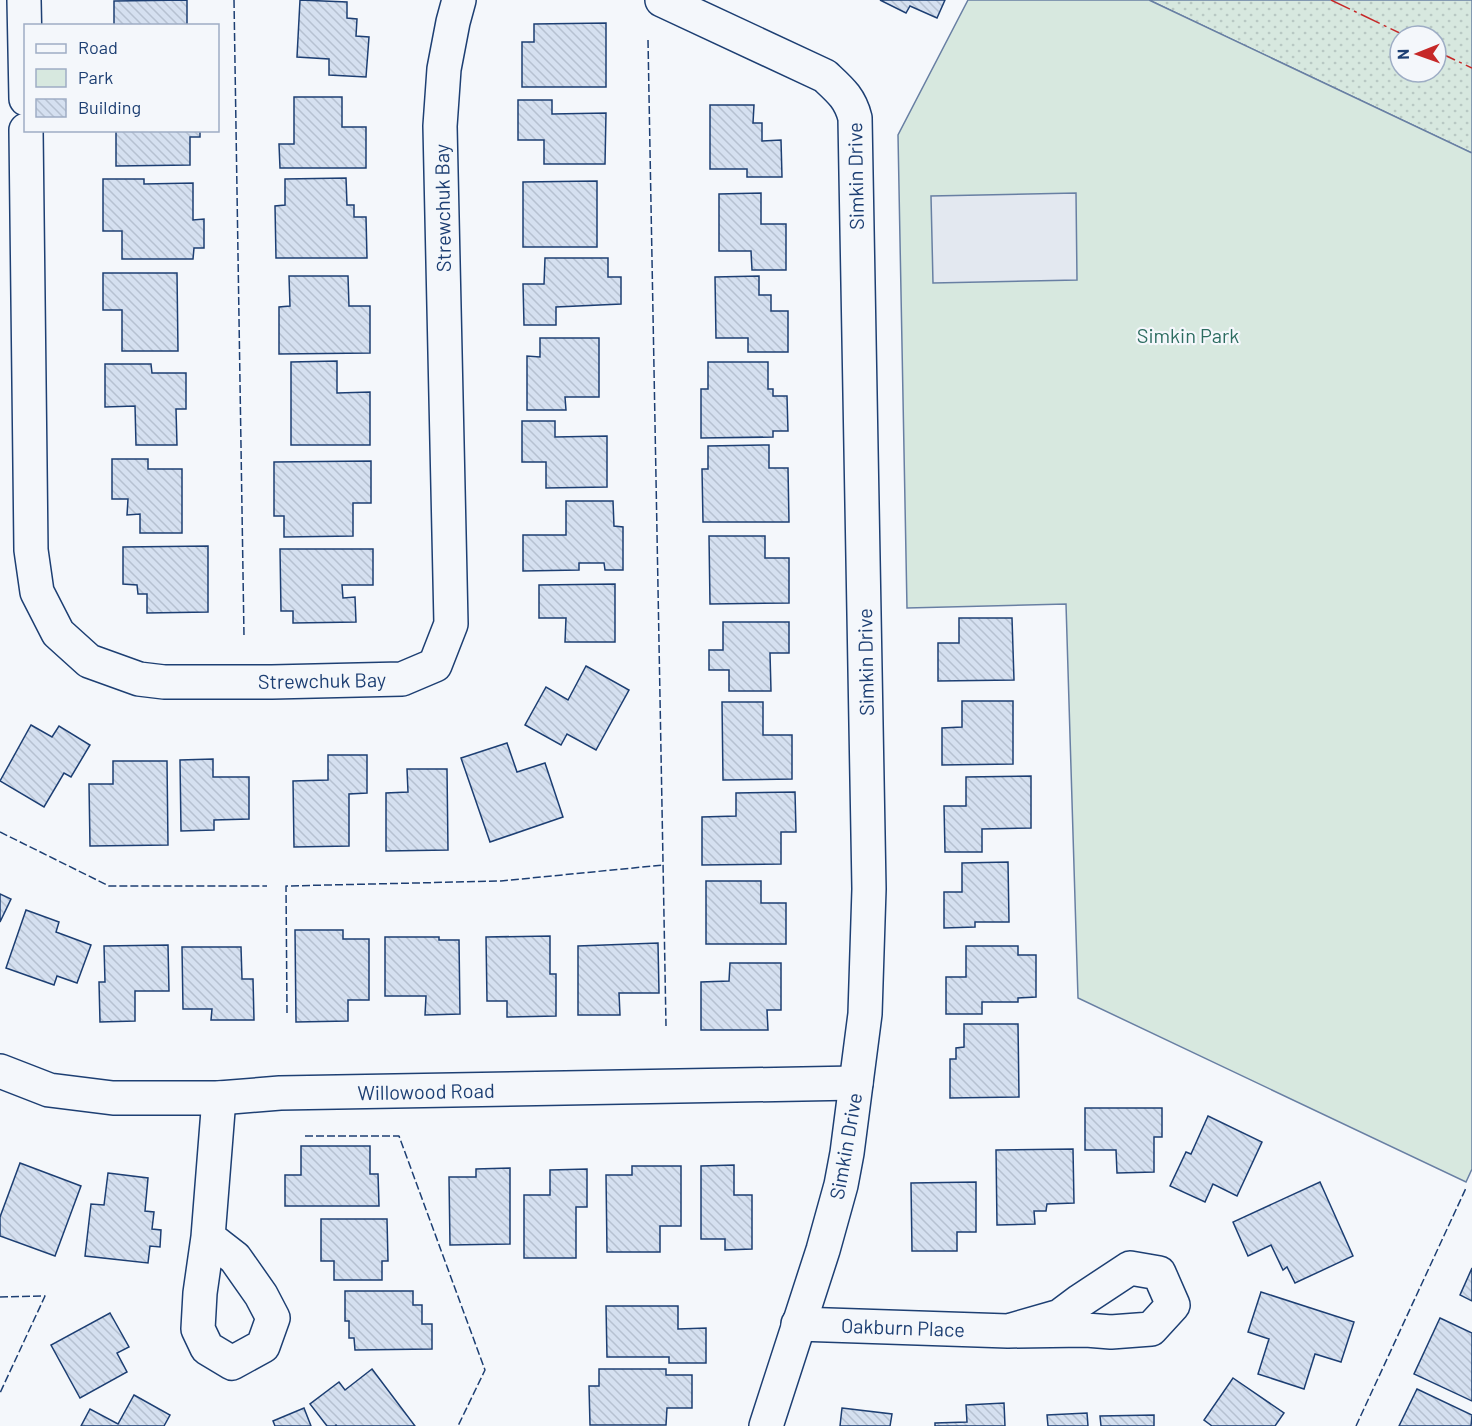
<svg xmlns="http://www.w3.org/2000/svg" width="1472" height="1426" font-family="Barlow,sans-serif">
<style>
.grass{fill:url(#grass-dots);stroke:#687fa3;stroke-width:1.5;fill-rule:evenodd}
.park{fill:#d7e8df;stroke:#687fa3;stroke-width:1.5}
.parking{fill:#e3e8f0;stroke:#687fa3;stroke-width:1.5}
.building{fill:url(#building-back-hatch);stroke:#1d3f73;stroke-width:1.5}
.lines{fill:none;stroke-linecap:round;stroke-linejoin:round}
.minor-casing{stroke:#1d3f73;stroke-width:36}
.minor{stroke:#f4f7fb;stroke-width:33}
.fence{stroke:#1d3f73;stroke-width:1.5;stroke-dasharray:8 3;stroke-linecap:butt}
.power{stroke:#c62828;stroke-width:1.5;stroke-dasharray:21 4.5 3 4.5;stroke-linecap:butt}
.labels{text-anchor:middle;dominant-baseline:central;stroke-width:4.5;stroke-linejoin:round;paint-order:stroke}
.street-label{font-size:20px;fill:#1d3f73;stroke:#f4f7fb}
.park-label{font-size:20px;fill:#2c6c60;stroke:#f4f7fb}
</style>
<defs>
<pattern id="grass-dots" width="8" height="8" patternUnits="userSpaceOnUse" patternTransform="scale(1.5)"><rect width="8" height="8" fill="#d7e8df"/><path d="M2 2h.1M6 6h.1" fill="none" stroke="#b8c8c3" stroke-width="1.8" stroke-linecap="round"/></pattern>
<pattern id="building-back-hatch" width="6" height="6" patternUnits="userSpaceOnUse" patternTransform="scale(1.5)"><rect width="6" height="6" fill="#d5e0f0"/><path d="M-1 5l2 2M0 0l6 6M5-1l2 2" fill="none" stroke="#b6c1d1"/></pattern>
</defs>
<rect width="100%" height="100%" fill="#f4f7fb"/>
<!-- grass -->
<path class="grass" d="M1149 0H1472V153ZM1400 36H1436V72H1400Z"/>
<!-- park -->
<polygon class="park" points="968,0 1149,0 1472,153 1472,1169 1466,1182 1078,998 1066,604 907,608 898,135"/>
<!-- parking -->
<polygon class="parking" points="1076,193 1077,280 933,283 931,196"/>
<!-- building -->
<g class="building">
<polygon points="187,0 187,26 114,26 114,1"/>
<polygon points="300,0 347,2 347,18 357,19 356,36 369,37 366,77 329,75 329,59 297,57"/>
<polygon points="880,0 945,0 937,18 910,6 906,13"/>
<polygon points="606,23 606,87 522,87 522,42 534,42 534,24"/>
<polygon points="294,97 342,97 342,127 366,127 366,168 280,168 279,144 294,144"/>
<polygon points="518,100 552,100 552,114 606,113 605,164 544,164 544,140 518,140"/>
<polygon points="710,105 754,105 753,123 762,123 762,141 781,140 782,177 747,177 747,169 710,169"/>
<polygon points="116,130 200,130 200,137 190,137 190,165 116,166"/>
<polygon points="346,178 347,205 354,205 354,217 366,217 367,258 276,258 275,206 285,205 285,179"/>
<polygon points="103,179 144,179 144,184 193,183 193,220 204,219 204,248 194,248 193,259 122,259 122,231 103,231"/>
<polygon points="597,181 597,247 523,247 523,182"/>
<polygon points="761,193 761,224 786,224 786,270 752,270 751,251 719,251 719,194"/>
<polygon points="545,258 608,258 608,277 621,277 621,304 556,307 556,325 524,325 523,284 544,284"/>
<polygon points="103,273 177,273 178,351 122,351 122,310 103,310"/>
<polygon points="289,276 348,276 349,306 370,306 370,353 279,354 279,307 290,306"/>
<polygon points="759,276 759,295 771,295 771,311 788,311 788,352 748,352 748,338 716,338 715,277"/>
<polygon points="540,338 599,338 599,397 565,397 566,410 527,410 527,356 540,357"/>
<polygon points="337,361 337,393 370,392 370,445 291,445 291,362"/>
<polygon points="708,362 768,362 768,389 773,389 773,396 787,396 788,431 773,431 773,437 701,438 701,389 708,389"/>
<polygon points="105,364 151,364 152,373 186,373 186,409 176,409 177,445 136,445 135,406 105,407"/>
<polygon points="522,421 555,421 555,437 607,436 607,487 546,488 546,462 522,462"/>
<polygon points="769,445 769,468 788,468 789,522 703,522 702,469 708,469 708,446"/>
<polygon points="112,459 148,459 148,469 182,469 182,533 140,533 140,514 127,515 128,499 112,499"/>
<polygon points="371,461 371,503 353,503 353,536 284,537 284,516 274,516 274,462"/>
<polygon points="566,501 613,501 614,526 623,527 623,570 605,570 604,563 579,563 579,570 523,571 523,535 566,535"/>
<polygon points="709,536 765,536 765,558 789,558 789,603 710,604"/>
<polygon points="208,546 208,612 147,613 147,594 138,594 137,585 123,584 123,547"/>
<polygon points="280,549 373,549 373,585 342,585 343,598 355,597 356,622 293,623 293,611 281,611"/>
<polygon points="615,584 615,642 565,642 566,618 539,618 539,585"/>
<polygon points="959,618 1012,618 1014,680 938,681 938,643 959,643"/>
<polygon points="723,622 789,622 789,653 770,653 771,691 729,691 729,670 709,670 709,650 723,650"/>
<polygon points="586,666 629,690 596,750 567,734 561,745 525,725 546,687 568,700"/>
<polygon points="962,701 1013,701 1013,764 942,765 942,728 962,727"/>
<polygon points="722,702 763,702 763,735 792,735 792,779 723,780"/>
<polygon points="31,725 52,737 59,726 90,745 71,777 64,773 44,807 0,781"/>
<polygon points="507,743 517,772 545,763 563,817 490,842 461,758"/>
<polygon points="328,755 367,755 367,793 349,794 349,846 294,847 293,781 328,780"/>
<polygon points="213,759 213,777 249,777 249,819 214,820 214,830 181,831 180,760"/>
<polygon points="113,761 167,761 168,845 90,846 89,784 113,784"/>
<polygon points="407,769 447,769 448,850 386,851 386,793 408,792"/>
<polygon points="1031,776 1031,828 982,829 982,852 945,852 944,806 966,806 966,777"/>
<polygon points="795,792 796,832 781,832 781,864 702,865 702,817 736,816 736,793"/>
<polygon points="1008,862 1009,922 975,922 975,927 944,928 944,892 962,892 962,863"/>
<polygon points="706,881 761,881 761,903 786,903 786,944 706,944"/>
<polygon points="0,894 11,899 0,922"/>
<polygon points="26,910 59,922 56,932 91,945 77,983 57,976 54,985 6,968"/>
<polygon points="295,930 343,930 343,939 369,939 369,1000 348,1000 348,1021 296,1022"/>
<polygon points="550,936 550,974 556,974 556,1016 507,1017 507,1001 487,1001 486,937"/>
<polygon points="385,937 439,937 439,940 459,940 460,1014 425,1015 426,996 385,996"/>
<polygon points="658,943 659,993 619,993 620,1015 578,1015 578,946"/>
<polygon points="168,945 169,991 135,991 135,1021 100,1022 99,982 105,982 104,946"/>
<polygon points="966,946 1018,946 1018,955 1036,955 1036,997 1018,998 1018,1002 982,1002 982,1014 946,1014 946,977 966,977"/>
<polygon points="182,947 241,947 242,979 253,979 254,1020 211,1020 212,1009 183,1009"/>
<polygon points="730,963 781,963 781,1010 767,1010 768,1030 701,1030 701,982 729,981"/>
<polygon points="964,1024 1018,1024 1019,1097 950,1098 950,1059 956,1059 956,1048 964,1047"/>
<polygon points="1085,1108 1162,1108 1162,1137 1154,1137 1154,1172 1117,1173 1116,1150 1085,1150"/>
<polygon points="1208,1116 1262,1142 1237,1196 1213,1184 1205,1202 1170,1186 1186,1152 1191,1154"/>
<polygon points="301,1146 370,1146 370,1174 378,1174 379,1206 285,1206 285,1175 301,1175"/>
<polygon points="1073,1149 1074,1203 1047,1204 1046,1211 1034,1211 1035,1224 997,1225 996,1150"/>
<polygon points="20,1163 81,1186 55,1256 0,1236 0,1217"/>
<polygon points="734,1165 734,1195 752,1195 752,1249 725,1250 725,1239 701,1239 701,1166"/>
<polygon points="632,1166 681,1166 681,1226 660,1226 660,1252 607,1252 606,1175 632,1175"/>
<polygon points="510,1168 510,1244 450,1245 449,1177 476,1177 476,1169"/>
<polygon points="587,1169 587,1207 576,1207 576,1258 524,1258 524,1195 550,1195 550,1170"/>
<polygon points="108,1173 148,1178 145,1211 154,1212 152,1229 161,1230 160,1247 150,1246 148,1263 85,1256 91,1204 104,1205"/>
<polygon points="976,1182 976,1232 957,1232 957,1251 912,1251 911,1183"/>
<polygon points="1320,1182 1353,1256 1295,1283 1287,1267 1283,1270 1271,1245 1248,1256 1233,1222"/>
<polygon points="321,1219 387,1219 388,1261 382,1261 382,1280 334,1280 334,1261 321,1261"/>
<polygon points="1472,1268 1472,1301 1460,1295"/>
<polygon points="345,1291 413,1291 413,1305 422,1305 422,1324 432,1324 432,1349 355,1350 354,1338 349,1338 349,1321 345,1321"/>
<polygon points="1261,1292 1354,1322 1341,1362 1315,1354 1304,1389 1258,1374 1269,1339 1248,1332"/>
<polygon points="606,1306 678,1306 678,1329 706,1328 706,1363 669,1363 669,1357 607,1357"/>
<polygon points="110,1313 129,1347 117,1353 127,1372 80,1398 51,1345"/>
<polygon points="1440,1318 1472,1333 1472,1401 1414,1374"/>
<polygon points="372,1369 415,1426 337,1426 336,1425 335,1426 327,1426 310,1404 339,1382 345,1390"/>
<polygon points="599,1369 666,1369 666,1375 692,1375 692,1408 667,1408 666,1425 590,1425 589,1386 599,1386"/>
<polygon points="1233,1378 1284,1413 1275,1426 1212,1426 1204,1420"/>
<polygon points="1417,1389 1472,1415 1471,1426 1399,1426"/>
<polygon points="134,1395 170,1415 164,1426 81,1426 90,1409 118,1424"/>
<polygon points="1004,1403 1005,1426 935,1426 935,1423 967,1422 966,1405"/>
<polygon points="304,1408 311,1426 275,1426 273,1421"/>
<polygon points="842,1408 892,1414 890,1426 840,1426"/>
<polygon points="1087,1413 1088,1426 1048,1426 1047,1415"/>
<polygon points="1154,1415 1154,1426 1101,1426 1100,1416"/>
</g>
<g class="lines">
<defs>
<g id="minor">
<polyline points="24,0 26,99"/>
<path d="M662 0 825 76C840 90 850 98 855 118L869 889 865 1014 847 1153 841 1185 823 1250 766 1426"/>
<polyline points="26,130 31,550 37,592 58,633 89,661 139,679 164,682 272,682 402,679 435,665 451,624 440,126 444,69 453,22 459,0"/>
<polyline points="0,1071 49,1090 113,1098 219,1098 280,1093 856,1083"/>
<polyline points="208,1237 235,1258 261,1295 273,1318 263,1346 232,1363 207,1348 198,1329 200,1293 208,1237 219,1098"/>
<polyline points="798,1324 1008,1331 1086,1330 1111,1332 1151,1329 1173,1305 1159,1273 1130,1268 1080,1301 1060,1316 1008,1331"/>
</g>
</defs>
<!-- minor casing -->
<use href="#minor" class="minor-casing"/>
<!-- minor -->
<use href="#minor" class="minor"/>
<!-- fence -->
<g class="fence">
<polyline points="234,0 244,637"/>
<polyline points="648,40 666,1026"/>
<polyline points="0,832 109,886 267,886"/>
<polyline points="287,1013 286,886 501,881 663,865"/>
<polyline points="305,1136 399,1136 485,1370 458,1426"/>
<polyline points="0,1297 45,1296 0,1393"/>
<polyline points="1356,1426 1466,1188"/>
</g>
<!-- power -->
<g class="power">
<polyline points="1331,0 1406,36"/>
<polyline points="1436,51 1472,68"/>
</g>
</g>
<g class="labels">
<!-- street labels -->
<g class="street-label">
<text transform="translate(855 176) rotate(-91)">Simkin Drive</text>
<text transform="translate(442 208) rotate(-91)">Strewchuk Bay</text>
<text transform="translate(865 662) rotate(-91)">Simkin Drive</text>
<text transform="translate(322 680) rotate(-1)">Strewchuk Bay</text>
<text transform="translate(426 1091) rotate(-1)">Willowood Road</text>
<text transform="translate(845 1146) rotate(-80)">Simkin Drive</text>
<text transform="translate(903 1327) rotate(2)">Oakburn Place</text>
</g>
<!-- park labels -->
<g class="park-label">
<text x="1188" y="335">Simkin Park</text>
</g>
</g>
<!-- legend -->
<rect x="24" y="24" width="195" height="108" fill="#f4f7fb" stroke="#9eadc5" stroke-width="1.5"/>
<rect x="36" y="44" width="30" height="9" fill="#f4f7fb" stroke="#9eadc5" stroke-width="1.5"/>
<text x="78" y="54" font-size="18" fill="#1d3f73">Road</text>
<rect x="36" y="69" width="30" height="18" fill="#d7e8df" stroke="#9eadc5" stroke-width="1.5"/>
<text x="78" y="84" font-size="18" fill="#1d3f73">Park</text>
<rect x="36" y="99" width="30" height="18" fill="url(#building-back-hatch)" stroke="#9eadc5" stroke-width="1.5"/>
<text x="78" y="114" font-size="18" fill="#1d3f73">Building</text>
<!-- north arrow -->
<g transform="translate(1418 54) rotate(269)"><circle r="28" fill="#f4f7fb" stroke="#9eadc5" stroke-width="1.5"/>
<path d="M0-4.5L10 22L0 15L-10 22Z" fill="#c62828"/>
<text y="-9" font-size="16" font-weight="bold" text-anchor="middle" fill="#1d3f73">N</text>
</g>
</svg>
